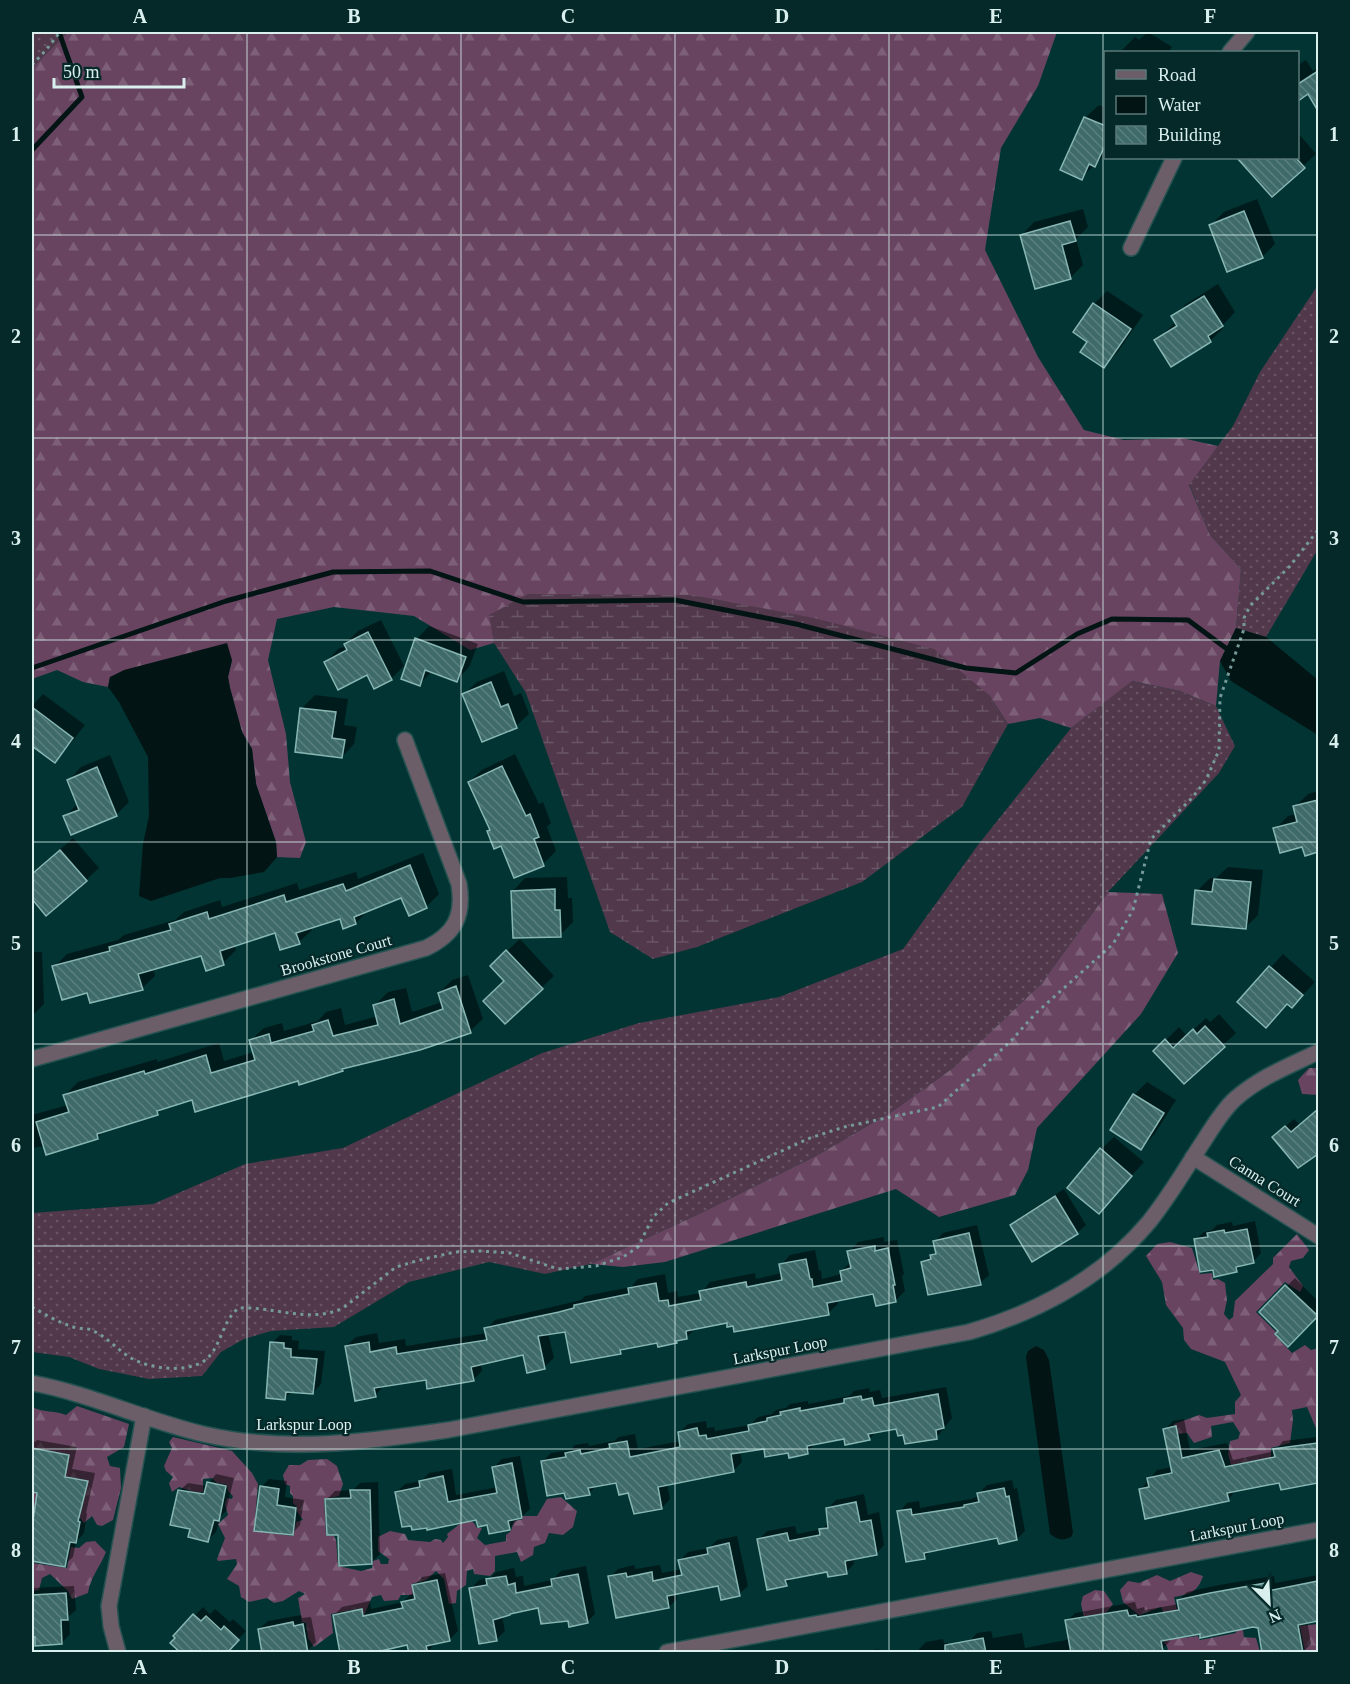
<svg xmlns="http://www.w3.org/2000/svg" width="1350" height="1684" font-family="'Times New Roman',serif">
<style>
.grass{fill:url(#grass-dots)}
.forest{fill:url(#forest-firs)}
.wetland{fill:url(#wetland-marsh)}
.water{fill:#021514}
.shadow{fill:#0007}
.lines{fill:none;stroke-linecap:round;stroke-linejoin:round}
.stream{stroke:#021514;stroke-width:5}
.building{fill:url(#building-back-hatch);stroke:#87b6b3;stroke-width:1.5}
.minor-casing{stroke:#245251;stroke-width:18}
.path{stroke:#769a99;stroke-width:3;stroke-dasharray:3 4.5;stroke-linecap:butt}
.minor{stroke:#6b5e68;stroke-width:15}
.grid{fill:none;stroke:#d9f0ef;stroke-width:1.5;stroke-opacity:0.55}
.labels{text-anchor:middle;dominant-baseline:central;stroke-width:4.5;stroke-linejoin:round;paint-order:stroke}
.street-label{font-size:16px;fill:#d9f0ef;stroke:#052928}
.neatline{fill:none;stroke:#d9f0ef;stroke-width:2}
.grid-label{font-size:20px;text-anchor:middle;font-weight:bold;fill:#d9f0ef}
</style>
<defs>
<pattern id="grass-dots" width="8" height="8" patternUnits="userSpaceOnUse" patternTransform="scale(1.5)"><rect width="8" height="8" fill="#51384b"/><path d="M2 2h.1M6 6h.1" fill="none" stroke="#695565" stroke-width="1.8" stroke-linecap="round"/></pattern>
<pattern id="forest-firs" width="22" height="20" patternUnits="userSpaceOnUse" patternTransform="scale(1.5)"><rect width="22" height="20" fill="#684461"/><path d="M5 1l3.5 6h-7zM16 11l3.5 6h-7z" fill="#7d5f78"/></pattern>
<pattern id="wetland-marsh" width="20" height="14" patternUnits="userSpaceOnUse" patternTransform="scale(1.5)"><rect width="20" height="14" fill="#51384b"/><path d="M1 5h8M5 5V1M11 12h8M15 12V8" fill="none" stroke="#695565"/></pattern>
<pattern id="building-back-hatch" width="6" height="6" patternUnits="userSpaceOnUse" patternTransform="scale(1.5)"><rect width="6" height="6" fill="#3e6a69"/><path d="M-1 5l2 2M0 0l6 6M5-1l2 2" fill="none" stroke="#59807f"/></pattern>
</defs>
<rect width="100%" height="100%" fill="#013433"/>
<!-- grass -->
<g class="grass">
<polygon points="32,32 68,32 32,68"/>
<polygon points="1318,285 1318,549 1266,637 1236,628 1241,569 1210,535 1189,484 1233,426 1260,372"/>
<polygon points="1131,681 1180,691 1216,706 1235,746 1219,773 1108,892 1041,984 953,1068 893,1111 816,1156 701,1213 591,1264 545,1274 489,1262 409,1282 334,1327 271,1331 244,1339 221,1352 202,1376 149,1379 99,1369 69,1357 32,1352 32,1213 153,1204 245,1164 343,1148 542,1053 639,1023 779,997 903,949 978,845 1071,728"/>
</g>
<!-- forest -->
<g class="forest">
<polygon points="68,32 1057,32 1038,86 1001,148 985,250 1038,357 1084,430 1124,440 1182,438 1218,446 1189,485 1210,535 1241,569 1236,628 1220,661 1216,706 1180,691 1132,681 1071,728 1040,718 1008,724 989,695 490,614 494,643 470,650 414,616 334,607 277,619 268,660 286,734 290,782 306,842 300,858 277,857 276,842 256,784 252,749 242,732 230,688 228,677 232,660 110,677 108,687 83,682 57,670 32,679 32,68"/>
<polygon points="1108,892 1162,894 1178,953 1141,1014 1037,1128 1028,1170 1015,1195 939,1217 896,1189 665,1262 623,1267 591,1264 701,1213 816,1156 893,1111 953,1068 1041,984"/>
<polygon points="1309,1068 1318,1068 1318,1095 1302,1094 1298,1080"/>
<polygon points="1297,1234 1309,1250 1303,1258 1291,1261 1289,1267 1303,1286 1300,1292 1285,1282 1256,1312 1276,1332 1274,1334 1292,1353 1305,1345 1311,1350 1318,1348 1318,1433 1307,1407 1292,1410 1293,1420 1290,1443 1271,1448 1271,1458 1259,1474 1256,1460 1231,1465 1228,1454 1230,1441 1238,1439 1240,1433 1233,1422 1211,1426 1212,1437 1194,1443 1187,1433 1176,1434 1174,1424 1199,1415 1207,1418 1235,1414 1235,1402 1241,1395 1225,1362 1191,1349 1184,1340 1183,1328 1166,1305 1162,1282 1146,1256 1157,1244 1170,1242 1192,1248 1200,1274 1212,1273 1213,1280 1218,1279 1225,1283 1227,1300 1224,1314 1229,1320 1233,1317 1235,1301 1273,1264 1273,1258"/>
<path d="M77 1406 129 1424 124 1447 107 1457 110 1466 120 1468 121 1488 113 1520 102 1526 97 1525 92 1516 84 1523 80 1518 33 1511 32 1514V1407C43 1413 54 1410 66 1415Z"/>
<polygon points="173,1437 232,1451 252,1473 258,1484 254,1531 293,1536 296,1522 303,1520 297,1511 297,1507 293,1503 293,1496 290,1493 290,1486 285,1484 283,1475 289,1465 300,1465 308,1460 327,1459 337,1466 343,1484 339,1496 324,1499 326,1535 334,1536 336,1540 338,1566 361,1571 372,1568 373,1561 379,1559 381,1564 388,1564 389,1559 378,1551 378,1537 390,1531 405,1534 408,1540 430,1542 435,1539 441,1540 443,1543 448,1537 447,1534 466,1519 474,1523 477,1528 482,1528 477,1538 485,1545 506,1541 506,1535 511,1531 514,1521 523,1519 523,1516 537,1516 547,1499 561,1497 577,1511 573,1527 563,1535 549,1533 545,1543 534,1547 533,1555 521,1562 517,1552 495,1556 495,1571 490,1576 474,1574 473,1569 467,1571 466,1585 457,1591 456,1603 449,1604 444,1579 436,1571 426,1580 412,1584 413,1595 401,1595 398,1600 384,1601 381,1595 372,1597 364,1615 362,1608 331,1614 333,1633 314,1647 308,1638 306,1623 302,1622 298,1598 305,1594 299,1591 283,1601 274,1603 267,1598 249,1602 241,1597 239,1586 227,1579 237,1564 236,1559 218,1561 217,1559 225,1538 218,1524 228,1515 225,1505 227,1498 232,1499 233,1496 228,1491 227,1485 217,1483 212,1478 203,1479 203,1492 195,1492 179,1487 172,1492 169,1483 173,1477 166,1471 164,1466 172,1448 169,1442"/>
<path d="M95 1541 106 1552C100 1567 90 1578 88 1593L72 1599 68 1591 50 1574 42 1578 39 1590 32 1591V1563L67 1568 71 1547 79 1548 86 1542Z"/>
<path d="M1191 1572 1203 1576C1198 1592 1190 1594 1174 1597L1183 1638 1198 1636 1200 1640 1236 1633V1625H1242L1244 1637 1256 1638 1260 1652H1168C1168 1645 1165 1645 1162 1638 1159 1630 1161 1620 1163 1612L1161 1607 1139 1615 1123 1602 1120 1590 1128 1581 1139 1583 1157 1575 1170 1581Z"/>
<polygon points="1095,1590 1104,1591 1113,1604 1088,1635 1081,1604 1083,1596"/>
<polygon points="1318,1624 1318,1652 1305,1652 1300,1626"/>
</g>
<!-- wetland -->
<polygon class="wetland" points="528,594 693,595 814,618 934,649 989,695 1008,724 962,807 862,882 697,947 653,959 610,932 526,693 494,643 489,615"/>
<!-- water -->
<g class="water">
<polygon points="1236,628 1266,637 1318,680 1318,735 1231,681 1220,661"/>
<polygon points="227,643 232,660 228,677 230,688 242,732 252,749 256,784 276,842 277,857 264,872 230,878 220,878 151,901 139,896 143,844 149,816 148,757 119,702 108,687 110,677 124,670"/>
<path d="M1036 1346 1044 1350 1049 1360 1073 1533 1071 1537C1062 1541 1058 1540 1050 1534L1026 1357 1028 1351Z"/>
</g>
<!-- shadow -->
<g class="shadow">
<polygon points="1148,32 1172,47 1168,52 1120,52 1135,37 1139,40"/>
<polygon points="1306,60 1313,71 1318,68 1318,109 1308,92 1298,99 1298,65"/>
<polygon points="1099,105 1106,108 1106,154 1081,178 1062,169 1086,117"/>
<polygon points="1298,133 1316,154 1272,195 1239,158 1298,158"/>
<polygon points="1257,199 1275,244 1262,257 1211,225 1224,212"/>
<polygon points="1083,209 1088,227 1076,239 1083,265 1070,278 1022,235 1034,222"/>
<polygon points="1218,284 1235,312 1222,326 1223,328 1210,341 1156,340 1176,322 1173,317 1186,304"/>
<polygon points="1107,291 1143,315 1117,353 1104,366 1089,341 1094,304"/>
<polygon points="381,620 404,666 391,679 326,662 338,649 346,646 345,644 358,631"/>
<polygon points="429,626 478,644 469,667 457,680 432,671 420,684 417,639"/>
<polygon points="504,671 514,696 521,693 529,714 516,726 464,694 477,682"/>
<polygon points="43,694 85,725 67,748 54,761 32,744 32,706"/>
<polygon points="315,695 348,699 344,725 357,727 354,744 342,757 296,751 302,708"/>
<polygon points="515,754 539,804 543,802 551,823 547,827 556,851 543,864 502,844 469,782 482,770"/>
<polygon points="110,755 129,802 117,814 71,833 65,817 78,803 69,780 81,767"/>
<polygon points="1318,791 1318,851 1306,854 1303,846 1275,829 1288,816 1297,814 1295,807 1308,794"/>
<polygon points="73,838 99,868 86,880 34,894 32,896 32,874"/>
<polygon points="423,853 439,894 426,907 402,896 368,910 356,923 341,917 311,927 312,930 299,942 276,931 234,944 236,950 223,963 202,954 153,968 155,976 142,988 88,991 54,967 67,954 118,940 124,935 175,920 184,912 220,900 222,907 297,883 299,890 356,872 358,879"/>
<polygon points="1228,867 1263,870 1258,915 1246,927 1197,891 1210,878 1216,878"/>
<polygon points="567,877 568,898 572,898 573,922 560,935 513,891 525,878"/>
<polygon points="520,939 554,976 541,988 506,981 505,953"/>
<polygon points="32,952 42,952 44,1004 32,1016"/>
<polygon points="1283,954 1315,982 1304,994 1292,1006 1288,1003 1239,1002"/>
<polygon points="468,975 483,1019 470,1031 346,1066 342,1070 193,1099 164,1107 157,1114 105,1130 97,1138 32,1148 32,1113 32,1115 68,1105 65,1095 78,1082 157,1059 157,1062 219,1043 224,1061 254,1052 251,1040 264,1028 282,1023 284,1031 318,1021 326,1012 341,1008 345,1025 378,1016 375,1005 388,992 406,988 412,1012 442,1002 439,993 452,980"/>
<polygon points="1219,1014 1236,1033 1184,1082 1155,1051 1179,1027 1187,1036 1206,1018 1210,1022"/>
<polygon points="1147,1082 1176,1100 1154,1135 1141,1148 1134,1095"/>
<polygon points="1318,1110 1318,1152 1309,1160 1282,1129 1294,1119 1300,1125"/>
<polygon points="1114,1137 1144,1162 1099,1212 1101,1149"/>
<polygon points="1064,1189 1086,1225 1077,1233 1012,1226 1020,1217"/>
<polygon points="1255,1221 1261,1253 1253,1262 1244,1263 1236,1271 1214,1268 1195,1240 1204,1232 1212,1230 1217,1225 1232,1222 1233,1226"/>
<polygon points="977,1225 989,1275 980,1283 922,1262 937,1251 935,1242 943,1233"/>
<polygon points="884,1237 884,1242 897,1240 904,1274 902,1276 905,1291 895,1301 874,1292 837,1299 838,1304 828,1313 734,1324 728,1322 696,1328 686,1338 678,1339 676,1342 658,1341 625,1347 620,1353 566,1331 548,1333 554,1358 544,1367 524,1354 481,1363 482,1371 473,1380 427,1378 384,1385 375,1396 346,1346 356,1337 377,1333 379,1343 405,1339 406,1346 487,1333 486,1329 495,1320 569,1303 581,1300 585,1296 631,1287 638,1279 665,1274 668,1293 677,1291 678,1297 701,1293 710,1282 755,1273 756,1279 782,1273 781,1265 790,1255 815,1250 819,1271 821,1270 822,1279 842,1274 841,1271 851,1262 849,1252 858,1242"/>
<polygon points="1295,1278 1318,1301 1318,1314 1288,1345 1280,1331 1261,1312"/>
<polygon points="280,1335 292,1336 292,1340 299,1341 298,1349 325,1351 321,1384 313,1393 292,1391 285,1398 272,1343"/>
<polygon points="946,1387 952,1418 937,1437 904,1433 898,1427 877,1431 869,1439 846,1437 816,1443 807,1453 765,1447 740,1451 742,1462 733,1471 667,1484 670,1499 662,1508 630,1491 618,1481 597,1485 589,1493 566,1491 542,1462 551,1453 571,1450 575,1445 588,1443 589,1446 614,1441 619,1437 635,1434 638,1449 681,1441 679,1433 688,1424 706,1421 707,1428 714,1427 715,1431 750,1425 758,1417 772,1414 776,1410 786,1408 790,1404 808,1401 808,1404 849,1396 854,1391 869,1388 870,1392 880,1390 882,1398"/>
<polygon points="1184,1419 1190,1450 1227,1443 1233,1460 1275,1451 1283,1441 1318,1437 1318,1481 1282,1488 1281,1482 1236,1490 1228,1500 1141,1489 1157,1470 1172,1467 1165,1429 1173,1421"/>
<polygon points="37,1440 77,1447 72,1469 95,1473 86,1513 87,1514 84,1533 76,1542 73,1557 64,1565 32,1559 32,1517 35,1513 39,1491 32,1490 32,1441 35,1442"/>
<polygon points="520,1456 530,1509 521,1517 517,1518 517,1520 509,1529 397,1492 405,1484 421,1481 429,1473 452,1469 456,1495 498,1487 494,1467 502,1459"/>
<polygon points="216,1474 234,1478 226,1511 220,1517 216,1532 208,1540 179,1491 188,1483 207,1486"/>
<polygon points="269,1479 287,1481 285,1497 304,1500 300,1525 292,1534 261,1487"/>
<polygon points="1012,1480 1014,1489 1017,1488 1025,1531 1017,1539 999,1536 932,1550 924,1557 899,1512 907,1503 919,1501 920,1508 971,1499 979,1496 979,1493 987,1485"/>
<polygon points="378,1482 380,1554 371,1563 339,1533 327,1499 335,1491 353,1490 360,1483"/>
<polygon points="864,1494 868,1515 879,1512 884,1545 876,1554 853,1558 854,1564 846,1572 829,1570 794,1577 786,1584 759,1539 767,1531 795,1526 797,1534 822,1529 829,1522 828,1508 836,1500"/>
<polygon points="737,1536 748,1586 739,1594 719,1584 676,1593 677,1599 669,1607 610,1577 618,1569 634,1565 635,1569 660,1565 662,1573 682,1569 680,1560 688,1552 709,1548 717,1540"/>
<polygon points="586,1566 595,1614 587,1622 569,1619 539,1607 512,1612 502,1616 505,1631 496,1640 470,1589 479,1580 490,1578 496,1572 514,1568 516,1577 523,1576 524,1586 552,1580 561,1571"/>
<polygon points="445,1573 458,1631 449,1640 435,1644 427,1652 409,1643 334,1615 342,1607 370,1601 371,1609 403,1602 411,1594 415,1593 414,1585 422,1577"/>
<polygon points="1318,1575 1318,1615 1310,1617 1307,1620 1311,1644 1303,1652 1259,1626 1201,1632 1170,1638 1170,1641 1162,1650 1146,1652 970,1652 969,1642 977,1633 991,1631 993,1638 1022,1633 1025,1648 1066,1640 1070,1636 1067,1621 1075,1613 1135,1602 1137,1609 1144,1607 1145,1610 1179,1604 1179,1600 1187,1592 1219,1585 1274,1576 1275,1583"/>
<polygon points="74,1586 76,1610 69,1616 70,1634 62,1643 32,1635 32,1588"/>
<polygon points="203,1607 210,1614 215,1609 230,1622 233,1619 246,1631 226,1652 175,1636"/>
<polygon points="301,1615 302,1618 311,1617 316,1642 307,1651 259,1629 268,1621"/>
<polygon points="943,1639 944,1643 948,1643 949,1652 908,1652 917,1651 926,1642"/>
<polygon points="879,1649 880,1652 863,1652"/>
</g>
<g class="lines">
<!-- stream -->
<g class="stream">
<polyline points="32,150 82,97 59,32"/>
<polyline points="32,668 226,601 333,572 430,571 523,602 675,600 796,624 966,668 1016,673 1077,634 1112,619 1188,620 1227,649"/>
</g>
</g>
<!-- building -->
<g class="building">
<polygon points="1318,71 1318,111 1308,94 1298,101 1298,84"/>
<polygon points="1084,117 1106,126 1106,143 1095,167 1089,164 1082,180 1060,170"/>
<polygon points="1237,158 1296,158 1305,168 1272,197"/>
<polygon points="1244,211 1263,258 1227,272 1209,225"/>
<polygon points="1070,221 1076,241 1062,245 1071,279 1035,289 1020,235"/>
<polygon points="1204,296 1223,326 1208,336 1211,342 1171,367 1154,340 1177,326 1171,316"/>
<polygon points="1093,303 1131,329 1104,368 1080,352 1087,342 1073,332"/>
<polygon points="368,632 392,680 374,689 367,675 338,690 324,662 347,650 344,644"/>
<polygon points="415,638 466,657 457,682 425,670 420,686 401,679"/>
<polygon points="491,682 501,707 508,704 517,728 482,742 462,694"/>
<polygon points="32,707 73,738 55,763 32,746"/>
<polygon points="300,708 336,712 332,738 345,740 342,758 295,752"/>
<polygon points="502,766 526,816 530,814 539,837 534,839 544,866 514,878 501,846 494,849 487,831 490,830 468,782"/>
<polygon points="97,767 117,816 71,835 63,816 79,810 67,780"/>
<polygon points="1318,800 1318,852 1305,856 1302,847 1280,853 1273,828 1297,822 1293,806"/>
<polygon points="60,850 87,881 46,916 32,899 32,874"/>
<polygon points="410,865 427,908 409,916 401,898 354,917 356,924 343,929 340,919 296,933 300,944 280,950 275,933 220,951 224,965 206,971 201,956 138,974 143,990 90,1003 87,993 62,1000 52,966 110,951 109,947 171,930 169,924 207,912 209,919 284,895 286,902 343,884 346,891"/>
<polygon points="1214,879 1251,882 1246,929 1192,924 1195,890 1212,892"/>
<polygon points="555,889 555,910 560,910 561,937 513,938 511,891"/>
<polygon points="506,950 543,989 505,1024 483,1001 504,981 490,966"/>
<polygon points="1269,966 1303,995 1292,1008 1287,1004 1266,1028 1237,1002"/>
<polygon points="456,986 471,1033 420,1050 342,1069 343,1071 299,1085 298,1081 195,1112 192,1100 157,1111 158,1115 97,1134 98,1139 46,1155 36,1122 69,1112 63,1095 144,1071 145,1074 206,1055 211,1073 255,1060 249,1040 269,1034 271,1043 314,1031 312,1025 328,1020 333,1036 378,1025 373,1005 394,999 400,1024 443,1009 438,993"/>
<polygon points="1205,1026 1225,1047 1184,1084 1153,1051 1165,1039 1173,1048 1193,1029 1197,1034"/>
<polygon points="1133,1094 1164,1113 1141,1150 1110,1130"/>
<polygon points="1318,1109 1318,1154 1298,1168 1272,1137 1285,1126 1291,1132"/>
<polygon points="1100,1148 1132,1176 1099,1214 1067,1188"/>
<polygon points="1055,1196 1078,1234 1032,1262 1010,1225"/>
<polygon points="1247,1229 1254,1263 1236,1267 1237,1272 1214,1277 1213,1270 1200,1272 1194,1239 1208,1237 1207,1233 1224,1230 1225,1233"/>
<polygon points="969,1233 981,1285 928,1295 921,1262 931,1259 930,1255 936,1254 933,1241"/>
<polygon points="875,1246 875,1251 888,1248 895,1285 893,1285 896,1302 876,1306 873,1294 827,1303 829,1315 734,1332 733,1326 727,1327 727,1323 686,1331 687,1339 676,1341 677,1343 658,1347 657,1343 620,1350 621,1354 571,1363 565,1332 538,1336 545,1369 527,1373 523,1355 471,1367 474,1381 427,1389 426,1380 374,1388 376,1397 355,1401 345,1346 369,1342 370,1352 396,1347 397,1354 487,1340 484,1328 559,1312 574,1308 574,1305 629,1294 628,1288 656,1283 659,1301 668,1300 669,1306 701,1300 699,1291 746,1282 747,1287 782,1280 779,1264 806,1259 810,1279 812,1279 813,1287 842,1281 840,1271 851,1268 847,1251"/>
<polygon points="1285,1285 1318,1316 1288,1347 1275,1334 1278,1331 1259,1312"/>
<polygon points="270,1342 284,1343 284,1348 291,1349 291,1357 317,1359 313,1394 286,1392 285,1400 266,1398"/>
<polygon points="938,1394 944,1428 936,1430 937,1439 905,1444 903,1435 898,1436 896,1429 868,1434 870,1440 845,1445 844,1439 807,1446 808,1454 789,1458 788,1453 765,1457 764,1449 731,1454 734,1472 658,1487 662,1509 634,1514 628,1493 619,1495 616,1483 588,1488 590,1495 566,1499 564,1493 547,1496 541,1461 566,1457 565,1453 580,1450 581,1454 610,1448 609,1444 627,1441 630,1457 680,1447 678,1432 697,1428 699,1436 706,1435 707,1439 749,1431 748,1425 767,1421 767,1418 781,1415 780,1412 800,1408 800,1411 844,1403 844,1399 861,1396 862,1400 872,1398 874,1406"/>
<polygon points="1176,1426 1182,1458 1219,1450 1225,1467 1275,1457 1273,1449 1317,1443 1318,1483 1281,1490 1279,1483 1227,1493 1229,1501 1145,1519 1139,1489 1149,1487 1147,1478 1172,1473 1163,1429"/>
<polygon points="32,1448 69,1455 65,1477 88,1481 78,1521 80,1522 76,1543 70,1542 65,1567 32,1561 32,1527 37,1493 32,1492"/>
<polygon points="512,1463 522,1518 508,1521 510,1530 489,1534 487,1525 478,1527 476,1520 427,1530 427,1528 412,1530 411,1526 402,1527 395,1492 420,1487 419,1481 443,1476 448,1502 497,1493 492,1467"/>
<polygon points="207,1482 226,1486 219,1521 214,1520 208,1542 188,1537 190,1529 170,1525 178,1490 204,1494"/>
<polygon points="260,1486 279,1489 277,1505 296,1508 293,1535 254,1531"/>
<polygon points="1004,1488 1006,1497 1009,1496 1017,1540 999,1544 997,1538 924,1553 925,1559 906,1562 897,1511 911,1509 912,1515 964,1507 964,1505 979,1502 977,1493"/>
<polygon points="350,1490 370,1490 372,1564 339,1566 338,1535 327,1535 325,1499 351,1498"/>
<polygon points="856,1502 860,1522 871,1520 877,1555 845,1561 847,1574 828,1577 827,1572 785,1580 787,1586 767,1590 757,1539 787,1533 789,1541 820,1535 819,1529 828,1528 826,1508"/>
<polygon points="729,1543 740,1596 721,1600 718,1586 667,1596 669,1608 616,1618 608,1576 626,1573 627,1577 652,1572 653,1581 682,1575 678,1560 708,1554 707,1548"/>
<polygon points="578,1574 588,1623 569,1627 568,1621 541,1624 538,1608 510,1614 510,1615 493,1620 497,1641 479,1644 469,1588 487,1585 486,1579 506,1576 508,1585 515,1583 516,1593 552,1586 551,1579"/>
<polygon points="437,1580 450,1641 426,1646 428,1653 409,1653 407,1645 372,1653 340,1653 333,1615 362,1609 363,1616 403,1608 401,1602 415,1599 412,1585"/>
<polygon points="1318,1581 1318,1621 1298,1625 1303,1653 1262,1653 1258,1628 1253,1627 1200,1638 1200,1634 1161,1641 1163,1651 1154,1653 1071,1653 1065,1620 1127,1610 1129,1616 1136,1615 1137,1617 1179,1610 1177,1600 1210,1593 1266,1583 1267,1591"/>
<polygon points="66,1593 68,1620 61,1620 62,1644 35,1646 35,1637 32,1637 32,1595"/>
<polygon points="193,1614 201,1621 206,1616 221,1630 224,1626 239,1640 227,1653 181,1653 170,1643 175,1638 173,1636"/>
<polygon points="293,1622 294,1626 303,1624 308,1653 262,1653 258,1629"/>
<polygon points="983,1638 986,1653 945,1653 945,1645"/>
</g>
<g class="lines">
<defs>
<g id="minor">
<polyline points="1230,52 1247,32"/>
<polyline points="1131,248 1174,158"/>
<path d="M32 1059 426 948C455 934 464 916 459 884L405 740"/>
<polyline points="1193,1157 1318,1236"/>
<path d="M32 1383C91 1394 144 1420 203 1434 285 1453 366 1442 448 1430L969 1332C1038 1312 1102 1278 1149 1222 1170 1196 1187 1166 1205 1139 1214 1125 1223 1110 1235 1099 1260 1077 1289 1066 1318 1052"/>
<polyline points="118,1652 111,1626 109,1606 144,1416"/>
<polyline points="667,1652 1318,1530"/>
</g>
</defs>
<!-- minor casing -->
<use href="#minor" class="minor-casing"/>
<!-- path -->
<g class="path">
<polyline points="32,65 46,50 60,32"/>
<path d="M32 1307C46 1315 61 1324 77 1328 82 1329 87 1328 91 1330 107 1336 118 1351 133 1359 151 1369 186 1373 204 1361 222 1348 221 1321 239 1308 273 1306 310 1324 343 1308L396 1267 420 1260 455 1252 480 1251 510 1253 558 1269 596 1266 623 1257 638 1247 653 1217 668 1203 810 1138 844 1127 938 1107 1010 1042 1035 1014 1113 944 1133 910 1151 839 1192 798 1206 780 1219 750 1220 698 1244 629V618L1250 606 1290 566 1318 530"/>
</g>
<!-- minor -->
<use href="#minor" class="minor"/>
</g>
<!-- grid -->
<path class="grid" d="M247 32V1652M461 32V1652M675 32V1652M889 32V1652M1103 32V1652M32 235H1318M32 438H1318M32 640H1318M32 842H1318M32 1044H1318M32 1246H1318M32 1449H1318"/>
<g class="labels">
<!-- street labels -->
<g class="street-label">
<text transform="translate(336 955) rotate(-16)">Brookstone Court</text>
<text transform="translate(1265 1181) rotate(32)">Canna Court</text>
<text transform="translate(780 1350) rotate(-11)">Larkspur Loop</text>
<text x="304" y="1424">Larkspur Loop</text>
<text transform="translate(1237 1527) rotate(-11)">Larkspur Loop</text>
</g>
</g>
<!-- border -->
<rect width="1350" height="1684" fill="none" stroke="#052928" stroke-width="66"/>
<!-- legend -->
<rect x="1104" y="51" width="195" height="108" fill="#052928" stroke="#5a7978" stroke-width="1.5"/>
<rect x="1116" y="70" width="30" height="9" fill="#6b5e68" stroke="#5a7978" stroke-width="1.5"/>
<text x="1158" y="81" font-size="18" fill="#d9f0ef">Road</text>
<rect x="1116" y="96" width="30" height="18" fill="#021514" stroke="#5a7978" stroke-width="1.5"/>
<text x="1158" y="111" font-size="18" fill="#d9f0ef">Water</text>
<rect x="1116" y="126" width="30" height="18" fill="url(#building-back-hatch)" stroke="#5a7978" stroke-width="1.5"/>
<text x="1158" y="141" font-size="18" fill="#d9f0ef">Building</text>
<!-- north arrow -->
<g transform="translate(1269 1603) rotate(156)" stroke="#052928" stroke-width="4.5" paint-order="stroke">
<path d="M0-4.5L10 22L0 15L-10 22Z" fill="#d9f0ef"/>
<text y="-9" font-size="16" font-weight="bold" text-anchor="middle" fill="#d9f0ef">N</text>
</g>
<!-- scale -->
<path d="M54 78v9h130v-9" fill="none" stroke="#d9f0ef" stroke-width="3"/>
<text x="63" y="78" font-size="18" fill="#d9f0ef" stroke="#052928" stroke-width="4.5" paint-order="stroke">50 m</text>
<rect x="33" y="33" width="1284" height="1618" class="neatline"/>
<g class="grid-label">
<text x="140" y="23">A</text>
<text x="354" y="23">B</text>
<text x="568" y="23">C</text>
<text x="782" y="23">D</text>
<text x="996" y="23">E</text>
<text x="1210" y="23">F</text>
<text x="16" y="141">1</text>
<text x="1334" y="141">1</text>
<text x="16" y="343">2</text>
<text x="1334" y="343">2</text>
<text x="16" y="545">3</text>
<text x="1334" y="545">3</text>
<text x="16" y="748">4</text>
<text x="1334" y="748">4</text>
<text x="16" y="950">5</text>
<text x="1334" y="950">5</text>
<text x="16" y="1152">6</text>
<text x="1334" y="1152">6</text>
<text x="16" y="1354">7</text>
<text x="1334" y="1354">7</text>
<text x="16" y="1557">8</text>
<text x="1334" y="1557">8</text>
<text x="140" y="1674">A</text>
<text x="354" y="1674">B</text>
<text x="568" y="1674">C</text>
<text x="782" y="1674">D</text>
<text x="996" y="1674">E</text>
<text x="1210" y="1674">F</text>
</g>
</svg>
